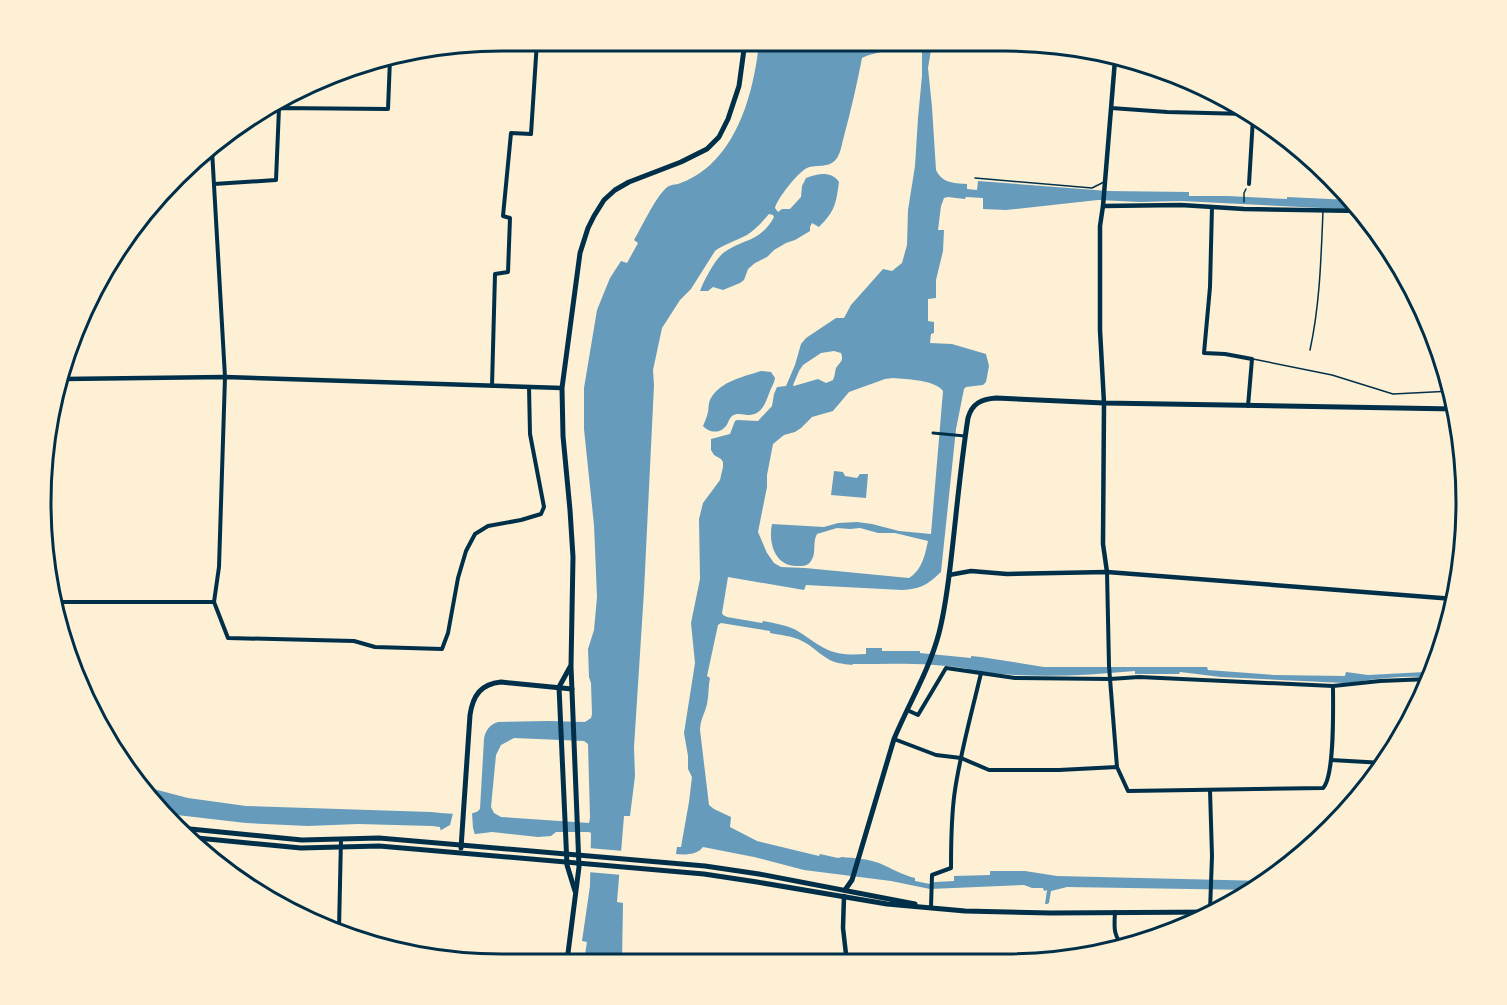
<svg xmlns="http://www.w3.org/2000/svg" width="1507" height="1005" font-family="'Varela Round',sans-serif">
<style>
.water{fill:#669bbc;fill-rule:evenodd}
.pier{fill:#fdf0d5}
.lines{fill:none;stroke-linecap:round;stroke-linejoin:round}
.path{stroke:#003049;stroke-width:1.5}
.service{stroke:#003049;stroke-width:1.5}
.pedestrian{stroke:#003049;stroke-width:3}
.minor{stroke:#003049;stroke-width:4}
.tertiary{stroke:#003049;stroke-width:4.5}
.secondary{stroke:#003049;stroke-width:5}
.primary{stroke:#003049;stroke-width:6}
.rim{fill:none;stroke:#003049;stroke-width:3}
</style>
<rect width="100%" height="100%" fill="#fdf0d5"/>
<!-- water -->
<g class="water">
<path d="M759 42 932 44 928 68 932 107 936 170C942 183 953 183 967 184V189L977 190 978 181 1108 191 1189 192V196H1228L1287 199V197L1351 200 1361 210 1181 201 1140 202 1098 200 1006 210 983 209V198L966 197 965 199 948 197 944 198 941 206 938 230H944L943 251 936 280V298L928 299V321L934 322V333L931 334 930 343 952 344 986 354 989 366 986 382 983 385 966 387 964 389 956 429 941 572C927 585 921 589 902 590L806 585 804 590 728 577 722 613 723 615 727 617 762 623 763 621C774 623 786 625 796 630 805 635 814 643 824 648 837 655 851 655 866 654V648H882V651H920V653L971 658V656L981 657 1044 667H1207L1208 670 1274 675 1345 676 1346 672 1368 675 1425 672 1432 673 1430 678C1402 674 1372 680 1344 683L1221 677 1180 672 1179 674H1135V671C1080 676 1023 679 968 670V669C930 662 891 664 853 664L852 665C843 664 833 663 825 657 817 652 811 645 802 641 793 636 780 635 770 633V631L721 623 718 625 707 676 710 678C708 687 709 695 707 704 705 713 700 720 700 730L709 805 714 809 731 817 730 827 757 841 819 856 820 854 838 858 842 857C854 858 868 859 879 863 891 868 902 875 915 878V881L930 884 935 882 954 881V876L990 875V871H1025L1057 876 1266 881 1252 890 1067 887 1051 891 1049 903 1047 904H1045L1047 890 1044 891 1043 888H1032L1024 885 930 889 891 881 804 870 754 857 703 847C697 855 685 855 676 854L677 847H681L689 802 692 777 688 769V756L684 733 695 663 691 623 700 579 699 519 703 503 720 480 723 467V462L721 459 714 455 711 450V439L730 434 735 421 737 420 758 421 772 406 774 394 777 387 786 386 795 365 801 344 806 338 836 318H844L851 305 883 269 892 271 902 263 907 245 908 210 915 166 918 118 922 76V50L918 48C902 49 876 51 862 58 857 84 851 110 844 136 842 143 841 152 837 158 829 169 817 164 807 168 798 172 777 199 775 208L778 212 782 209H790L801 197 802 186 806 178C818 173 832 171 839 182 836 204 835 211 819 227L812 223 810 227V231L795 240 786 243 774 250 767 257 755 263 748 269 744 280 740 283 723 290 713 287 708 291H700C704 280 715 260 723 253 742 239 761 242 774 217L773 215 769 214C762 222 756 229 747 235 736 241 724 244 715 251L691 289 680 300 662 328 653 370 654 385 644 591 634 747 635 776 630 816H624L617 902 623 903 622 961H584L587 942 582 941 590 886 591 833 589 832H556L551 836 538 837 492 832 476 834 441 832 440 827 432 826 358 824 308 826 246 823 168 814 146 787 188 798 246 806 431 812C440 813 469 816 476 812 478 812 478 810 480 809L484 739C485 731 490 724 498 722L548 721 585 722 591 718 592 714 591 683 589 677 588 649 594 630 597 597 594 525 584 429V388L597 310 610 278 621 261 627 263 638 243 634 240C642 227 657 193 669 186 674 184 673 185 678 184 690 180 701 173 710 165 742 136 755 84 759 42ZM834 351 841 353C844 361 840 362 836 368 835 371 835 376 833 380L826 383 818 379 794 386 793 385 799 371 803 365 821 353ZM893 378C907 379 935 380 943 391L931 534 899 531 872 524 857 522 838 523 824 527 772 524C768 543 775 567 798 566 803 566 808 566 811 561 817 553 812 542 817 534L837 528 850 529 860 528 878 533H895L928 541C925 555 922 570 909 578L805 568 781 567 774 563 767 553 758 532 767 487V475L773 444 784 435 795 432 801 428 812 417 833 411 849 392 885 379ZM514 738 584 741 588 744 590 818 589 823 501 817 494 813 491 807 496 755 501 745Z"/>
<path d="M761 371 771 372 775 378C774 384 772 386 770 391 766 401 763 414 750 415 744 415 737 412 732 416 728 420 728 425 724 428 718 434 708 432 703 426 705 421 707 417 708 412 709 407 708 403 711 398 721 381 743 377 761 371Z"/>
<polygon points="834,471 843,472 845,476 857,478 860,474 868,474 866,498 831,495"/>
</g>
<!-- pier -->
<g class="pier">
<polygon points="453,813 472,813 473,828 475,835 478,837 439,834 438,832 450,825"/>
<polygon points="588,848 624,851 622,875 588,872"/>
</g>
<g class="lines">
<!-- path -->
<polyline class="path" points="1244,202 1244,193 1246,189"/>
<!-- service -->
<g class="service">
<polyline points="975,178 1092,188 1104,182"/>
<path d="M1310 350C1320 304 1321 258 1323 211"/>
<polyline points="1253,359 1332,375 1393,394 1452,391"/>
</g>
<!-- pedestrian -->
<polyline class="pedestrian" points="933,433 965,436"/>
<!-- minor -->
<g class="minor">
<polyline points="1111,108 1167,112 1247,114"/>
<polyline points="214,184 276,180 279,108 388,109 390,59"/>
<polyline points="1249,184 1253,118"/>
<polyline points="1212,207 1210,287 1204,353 1225,354 1252,359 1248,406"/>
<polyline points="492,386 495,274 508,272 510,218 503,216 511,133 531,134 537,41"/>
<polyline points="1107,572 1109,666 1117,767"/>
<polyline points="54,602 214,602 219,567 225,377 212,150"/>
<polyline points="214,602 228,638 354,641 375,647 442,649 448,633 458,578 466,551 475,534 488,526 521,520 541,514 544,507 530,434 529,387"/>
<polyline points="907,710 918,715 946,668 1015,678 1110,679 1139,677 1333,686 1380,681 1429,679"/>
<path d="M894 739 936 755 961 758 989 770H1059L1117 767 1128 791 1323 788C1335 776 1333 706 1333 686"/>
<polyline points="1331,760 1384,763"/>
<path d="M931 907 932 875 951 868C951 842 951 816 955 790 961 750 972 712 981 673"/>
<polyline points="1210,911 1212,856 1210,790"/>
<path d="M1115 912C1114 929 1113 935 1125 949"/>
<polyline points="339,929 341,839"/>
</g>
<!-- tertiary -->
<g class="tertiary">
<polyline points="1103,206 1181,205 1244,209 1362,211"/>
<polyline points="63,379 225,377 562,388"/>
<polyline points="1107,572 1103,544 1104,403 1100,330 1100,226 1103,206 1115,60"/>
<polyline points="949,575 971,571 1007,574 1107,572 1454,599"/>
<polyline points="844,896 843,928 847,963"/>
</g>
<!-- secondary -->
<g class="secondary">
<polyline points="570,667 559,687 567,865 575,891"/>
<polyline points="180,828 302,840 379,838 705,866 759,874 915,904"/>
<polyline points="187,837 301,848 379,846 704,874 757,882 887,904 965,911 1051,913 1217,912"/>
<path d="M461 848 470 715C473 695 481 684 501 682L572 689"/>
<path d="M845 890 852 880 894 739C909 703 929 671 939 633 946 606 949 578 952 551 957 507 961 462 968 418 972 403 982 399 996 398L1104 403 1455 409"/>
<polyline points="567,961 579,867 571,666 573,557 570,510 563,436 562,388 580,253 588,228 594,216 604,200 615,190 629,182 681,162 707,149 719,137 728,119 739,86 745,42"/>
</g>
<!-- primary -->
<polyline class="primary" points="43,482 43,466"/>
</g>
<!-- crop -->
<path d="M0 0H1507V1005H0ZM502 51H1005A451 451 0 0 1 1456 502V503A451 451 0 0 1 1005 954H502A451 451 0 0 1 51 503V502A451 451 0 0 1 502 51Z" fill="#fdf0d5" fill-rule="evenodd"/>
<path class="rim" d="M502 51H1005A451 451 0 0 1 1456 502V503A451 451 0 0 1 1005 954H502A451 451 0 0 1 51 503V502A451 451 0 0 1 502 51Z"/>
</svg>
